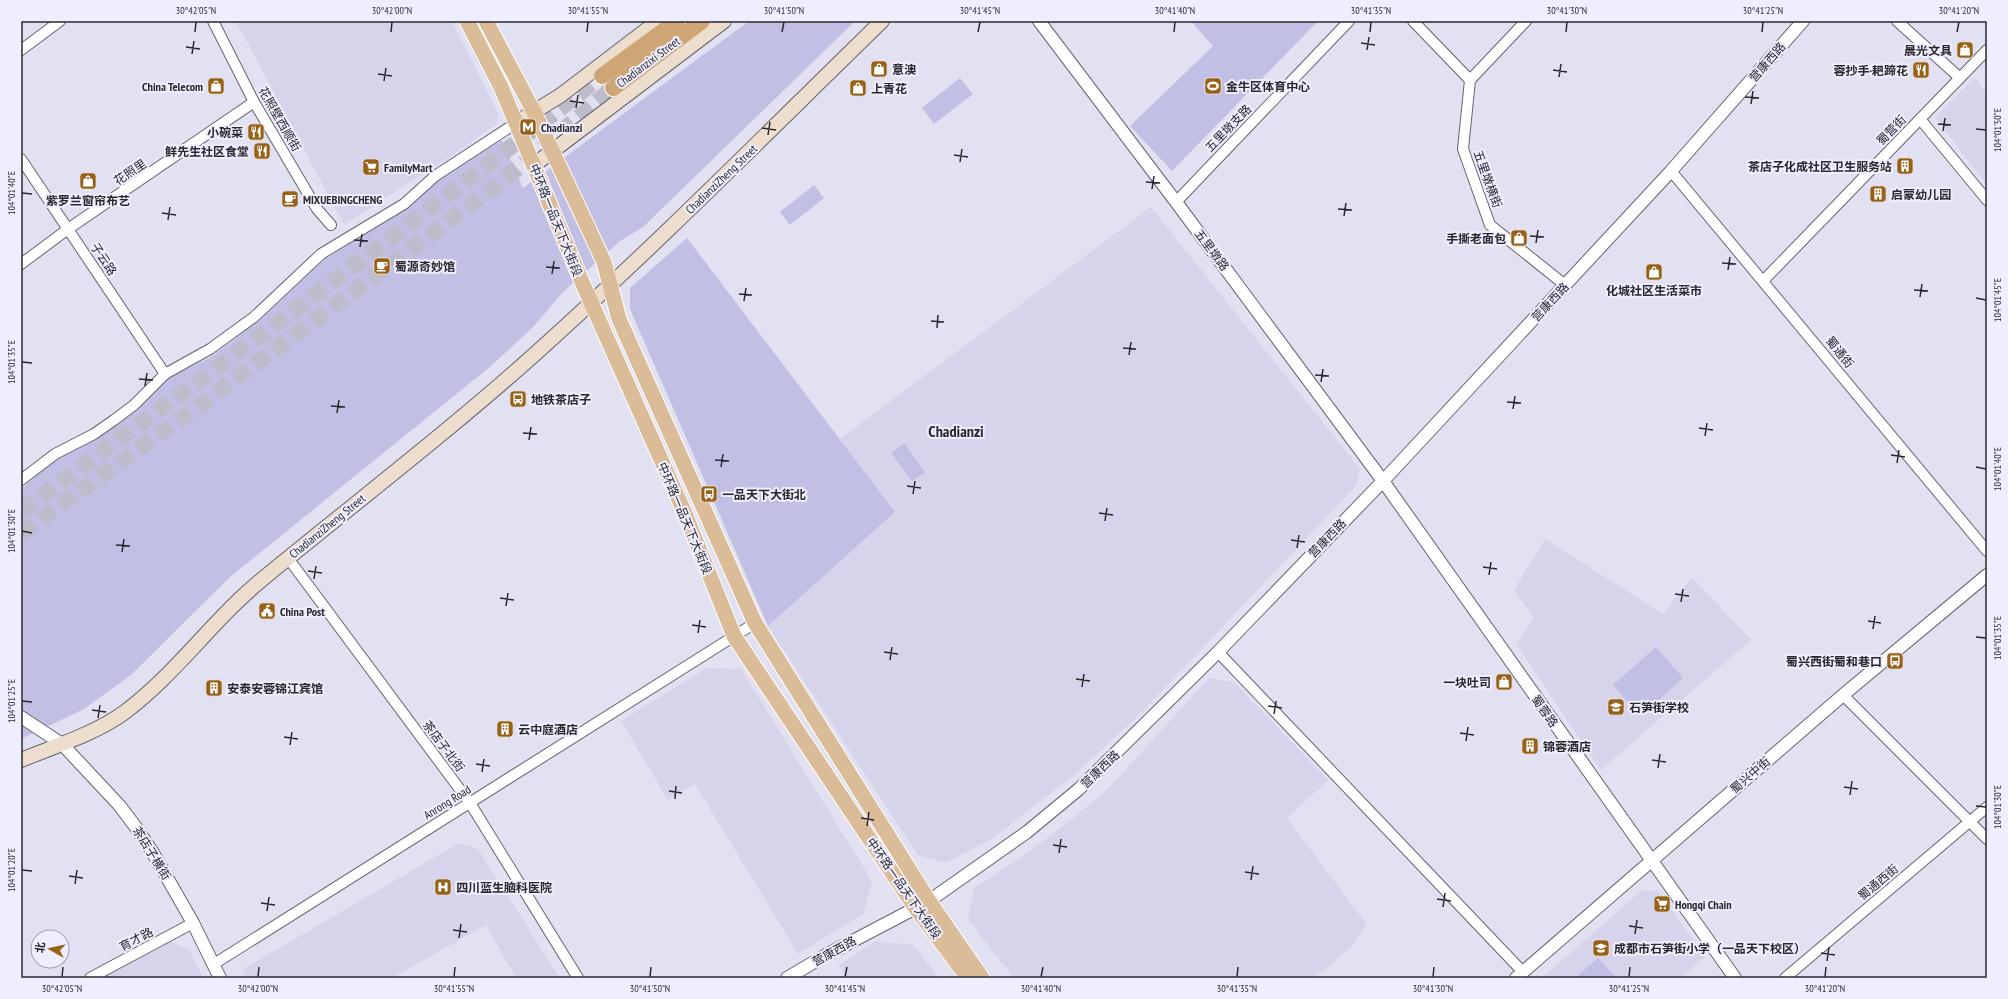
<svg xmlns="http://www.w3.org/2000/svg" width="2008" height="999" font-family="'PT Sans Narrow','Noto Sans SC',sans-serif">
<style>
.built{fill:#d5d4ea}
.green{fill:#c2bfe5}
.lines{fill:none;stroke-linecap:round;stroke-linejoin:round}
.trunk-tunnel{stroke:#bdbcca;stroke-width:16;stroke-dasharray:16 8;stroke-linecap:butt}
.minor-casing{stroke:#646371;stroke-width:12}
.tertiary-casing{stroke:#646371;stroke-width:14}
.secondary-casing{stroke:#646371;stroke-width:16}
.primary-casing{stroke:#fff;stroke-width:17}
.trunk-casing{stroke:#fff;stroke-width:18}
.minor{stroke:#fff;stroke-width:10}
.tertiary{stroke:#fff;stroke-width:12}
.secondary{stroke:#ecddcc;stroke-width:14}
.primary{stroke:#dabc98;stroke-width:15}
.trunk{stroke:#cea676;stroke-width:16}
.ticks{fill:none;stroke:#29282e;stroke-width:1.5}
.labels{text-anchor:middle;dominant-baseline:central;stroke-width:4;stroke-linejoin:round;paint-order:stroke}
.poi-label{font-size:12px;font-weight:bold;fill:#29282e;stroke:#efeefe;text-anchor:start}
.street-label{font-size:12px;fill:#29282e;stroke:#efeefe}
.district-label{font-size:16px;font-weight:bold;fill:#29282e;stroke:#efeefe}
.neatline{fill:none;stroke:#29282e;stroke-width:1.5}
.ticks-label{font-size:10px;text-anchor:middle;fill:#29282e}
</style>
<rect width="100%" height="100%" fill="#e2e1f1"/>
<!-- built -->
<g class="built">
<polygon points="236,21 452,21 498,113 497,123 463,148 344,225"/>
<polygon points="1975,78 1987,94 1987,185 1935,117"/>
<polygon points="1151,207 1360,469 1356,486 1138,716 1073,776 990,840 945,863 918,855 768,626 895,512 840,439"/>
<polygon points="1545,539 1663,614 1692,577 1751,640 1601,770 1517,645 1533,617 1514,590"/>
<polygon points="707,668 741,669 872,881 863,914 798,954 695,784 668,800 621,721"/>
<polygon points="1209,678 1234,682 1328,780 1287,818 1367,925 1354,944 1332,964 1312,978 1014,978 968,920 974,888 1030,851 1071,820 1107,790"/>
<polygon points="459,843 478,849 560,978 516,978 486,925 392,978 243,978 245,968"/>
<polygon points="1642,890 1659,892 1705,957 1680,978 1542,978"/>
<polygon points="168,941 189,949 203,978 102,978"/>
<polygon points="876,941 913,945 939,978 847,978 839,965"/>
</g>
<!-- green -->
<g class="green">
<polygon points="749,21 855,21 642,228 620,241 563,292 533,327 491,366 230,577 131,675 84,709 21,739 21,489 46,467 63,455 104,434 125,419 154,389 170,377 209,358 238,337 281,300 295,283 322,261 394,217 455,167 502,140 523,188"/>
<polygon points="1191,21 1318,21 1172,171 1130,126 1213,46"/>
<polygon points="960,78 973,94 934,124 922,108"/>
<polygon points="814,185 824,198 790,225 780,212"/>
<polygon points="687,238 895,512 768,626 630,309 630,288"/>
<polygon points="904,443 925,472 912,481 891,453"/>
<polygon points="1656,647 1683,678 1640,716 1613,685"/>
<polygon points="1598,958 1616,978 1575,978"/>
</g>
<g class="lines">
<!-- trunk-tunnel -->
<g class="trunk-tunnel">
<path d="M21 511C217 368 412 225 602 76"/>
<polyline points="21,533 189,413 499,184 613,88"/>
</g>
<defs>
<g id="minor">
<polyline points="213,21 254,102 317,209 331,225"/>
<polyline points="1413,21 1470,80"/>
<polyline points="1526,21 1470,80 1463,149 1490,225 1565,285"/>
<polyline points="1897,21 1960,78"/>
<polyline points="21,50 60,21"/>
<polyline points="1920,119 1987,200"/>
<polyline points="21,159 165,374"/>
<polyline points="1671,171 1987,551"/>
<polyline points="1176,202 1349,21"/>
<polyline points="21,264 68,229 254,102"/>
<polyline points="1764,280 1987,50"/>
<polyline points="21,480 55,454 94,434 114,420 134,405 165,374 210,349 254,317 321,254 404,204 435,176 516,123"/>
<polyline points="288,558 470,803 578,978"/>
<polyline points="1218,652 1523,972"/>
<polyline points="1843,695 1987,839"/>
<polyline points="214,964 755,623"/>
<polyline points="90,978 193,923"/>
<polyline points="1785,978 1987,807"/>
</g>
<g id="tertiary">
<polyline points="1039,21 1176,202 1383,481 1735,978"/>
<polyline points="21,717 62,744 119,805 135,826 153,853 193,923 220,978"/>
<polyline points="787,978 826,955 929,901 1027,832 1079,789 1218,652 1383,481 1671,171 1803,21"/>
<polyline points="1516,978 1843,695 1987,575"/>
</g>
<g id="secondary">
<polyline points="516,123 561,95 658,21"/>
<polyline points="534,165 724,21"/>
<path d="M21 760C55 746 95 734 125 712 177 673 214 618 265 577 355 503 448 432 535 354 654 247 767 133 882 21"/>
</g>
<g id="primary">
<polyline points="467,21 501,87 582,282 684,511 734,636 915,907 968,978"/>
<polyline points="486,21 534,112 604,262 619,319 755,623 929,901 982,978"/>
</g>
<g id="trunk">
<polyline points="602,76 677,21"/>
<polyline points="613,88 702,21"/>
</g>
</defs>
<!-- minor casing -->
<use href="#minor" class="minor-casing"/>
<!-- tertiary casing -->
<use href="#tertiary" class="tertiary-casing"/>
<!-- secondary casing -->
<use href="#secondary" class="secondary-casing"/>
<!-- primary casing -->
<use href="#primary" class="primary-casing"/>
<!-- trunk casing -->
<use href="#trunk" class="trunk-casing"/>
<!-- minor -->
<use href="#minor" class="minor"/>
<!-- tertiary -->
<use href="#tertiary" class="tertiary"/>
<!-- secondary -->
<use href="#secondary" class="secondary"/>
<!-- primary -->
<use href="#primary" class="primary"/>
<!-- trunk -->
<use href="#trunk" class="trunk"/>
</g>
<!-- ticks -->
<path class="ticks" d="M195 32 196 22M391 32 392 22M587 32 588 22M782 32 784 22M978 32 980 22M1174 32 1175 22M1370 32 1371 22M1566 32 1567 22M1762 32 1763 22M1957 32 1959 22M1361 43 1375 45M186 47 200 49M1367 50 1369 37M192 54 194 41M1553 70 1567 72M378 74 392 76M1559 77 1561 64M384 81 386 68M1745 97 1759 98M570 101 584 103M1751 104 1753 91M576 108 578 95M1938 124 1951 125M762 128 776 130M1976 129 1986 130M1943 131 1945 118M768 135 770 122M954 155 968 157M960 162 962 149M1146 182 1160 183M1152 189 1154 176M22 193 32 194M1338 209 1352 210M162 213 176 215M1344 216 1346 203M168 220 170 207M1530 236 1544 237M354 240 368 241M1536 243 1538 230M360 247 362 234M1722 263 1736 264M546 267 560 268M1728 270 1730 257M552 274 554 261M1914 290 1928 291M739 294 752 295M1920 297 1922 284M1976 298 1986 300M744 301 746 288M931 321 944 322M937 328 938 315M1123 348 1136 349M1129 355 1131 342M22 362 32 363M1315 375 1329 376M139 379 153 380M1321 382 1323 369M145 386 147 373M1507 402 1521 403M331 406 345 407M1513 409 1515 396M337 413 339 400M1699 428 1713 430M523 433 537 434M1705 436 1707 423M529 440 531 427M1891 455 1905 457M715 460 729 461M1897 463 1899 450M721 467 723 454M1976 467 1986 469M907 486 921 488M913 494 915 481M1099 513 1113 515M1105 521 1107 508M22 531 32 533M1291 540 1305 542M116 545 130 546M1297 548 1299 535M122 552 124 539M1483 567 1497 569M308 571 322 573M1489 575 1491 562M314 579 316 566M1675 594 1689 596M500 598 514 600M1681 602 1683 589M506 606 508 593M1868 621 1881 623M692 625 706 627M1873 629 1875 616M698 633 700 620M1976 637 1986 638M884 652 898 654M890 660 892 647M1076 679 1090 681M1082 687 1084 674M22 701 32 702M1268 706 1282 708M92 710 106 712M1274 714 1276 701M98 718 100 705M1460 733 1474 735M284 737 298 739M1466 741 1468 727M290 745 292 732M1652 760 1666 762M476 764 490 766M1658 768 1660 754M482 772 484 759M1844 787 1858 789M669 791 682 793M1850 795 1852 781M675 799 676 786M1976 806 1986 807M861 818 874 820M867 826 869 812M1053 845 1067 847M1059 853 1061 839M22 870 32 871M1245 872 1259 874M69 876 83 878M1251 880 1253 866M75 884 77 870M1437 899 1451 901M261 903 275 905M1443 907 1445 893M267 911 269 897M1629 926 1643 928M453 930 467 932M1635 934 1637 920M459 938 461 924M1821 953 1835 955M1827 961 1829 947M62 977 63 967M258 977 259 967M454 977 455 967M650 977 651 967M845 977 847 967M1041 977 1043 967M1237 977 1238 967M1433 977 1434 967M1629 977 1630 967M1825 977 1826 967"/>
<!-- icons -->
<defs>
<symbol id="shop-square" viewBox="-11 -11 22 22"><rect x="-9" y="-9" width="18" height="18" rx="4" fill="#976218" stroke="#efeefe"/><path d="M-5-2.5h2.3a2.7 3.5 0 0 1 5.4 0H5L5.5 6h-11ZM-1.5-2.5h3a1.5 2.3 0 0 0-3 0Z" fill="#fff"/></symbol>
<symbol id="restaurant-square" viewBox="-11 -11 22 22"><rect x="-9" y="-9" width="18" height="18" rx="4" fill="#976218" stroke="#efeefe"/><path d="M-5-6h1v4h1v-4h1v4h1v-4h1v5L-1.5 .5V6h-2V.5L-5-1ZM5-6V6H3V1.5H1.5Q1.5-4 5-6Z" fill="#fff"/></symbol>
<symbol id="stadium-square" viewBox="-11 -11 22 22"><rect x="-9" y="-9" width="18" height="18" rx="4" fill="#976218" stroke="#efeefe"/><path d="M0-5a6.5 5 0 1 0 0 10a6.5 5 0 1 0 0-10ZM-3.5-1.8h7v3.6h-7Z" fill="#fff"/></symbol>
<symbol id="metro-square" viewBox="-11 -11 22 22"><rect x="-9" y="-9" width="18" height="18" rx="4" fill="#976218" stroke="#efeefe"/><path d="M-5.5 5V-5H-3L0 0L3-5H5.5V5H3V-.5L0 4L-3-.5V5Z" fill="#fff"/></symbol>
<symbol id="building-square" viewBox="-11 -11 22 22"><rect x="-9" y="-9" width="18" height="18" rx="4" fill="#976218" stroke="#efeefe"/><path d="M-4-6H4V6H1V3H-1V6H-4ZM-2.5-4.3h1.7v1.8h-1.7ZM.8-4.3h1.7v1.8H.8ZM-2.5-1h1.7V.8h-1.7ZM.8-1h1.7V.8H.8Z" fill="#fff"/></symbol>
<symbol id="supermarket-square" viewBox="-11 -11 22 22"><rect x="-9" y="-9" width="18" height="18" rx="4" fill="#976218" stroke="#efeefe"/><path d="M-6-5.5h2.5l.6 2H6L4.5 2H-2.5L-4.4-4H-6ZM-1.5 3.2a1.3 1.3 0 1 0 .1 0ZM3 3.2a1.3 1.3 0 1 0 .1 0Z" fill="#fff"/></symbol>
<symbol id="cafe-square" viewBox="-11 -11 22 22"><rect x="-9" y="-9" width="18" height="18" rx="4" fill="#976218" stroke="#efeefe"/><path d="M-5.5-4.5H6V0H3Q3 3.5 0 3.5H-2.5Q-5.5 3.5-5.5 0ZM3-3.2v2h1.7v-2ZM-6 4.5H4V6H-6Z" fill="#fff"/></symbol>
<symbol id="bus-square" viewBox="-11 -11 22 22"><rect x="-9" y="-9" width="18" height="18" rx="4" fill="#976218" stroke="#efeefe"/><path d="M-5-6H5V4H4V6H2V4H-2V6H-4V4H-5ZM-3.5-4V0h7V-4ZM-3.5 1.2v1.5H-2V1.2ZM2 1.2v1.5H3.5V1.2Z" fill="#fff"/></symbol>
<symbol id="civic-square" viewBox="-11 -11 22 22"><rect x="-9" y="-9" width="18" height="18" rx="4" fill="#976218" stroke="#efeefe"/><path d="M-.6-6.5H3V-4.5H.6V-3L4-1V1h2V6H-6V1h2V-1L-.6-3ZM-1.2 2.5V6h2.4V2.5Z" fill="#fff"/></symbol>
<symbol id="school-square" viewBox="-11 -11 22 22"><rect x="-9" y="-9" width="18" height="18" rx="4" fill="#976218" stroke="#efeefe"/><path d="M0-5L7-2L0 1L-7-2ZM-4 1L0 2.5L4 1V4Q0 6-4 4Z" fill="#fff"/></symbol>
<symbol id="hospital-square" viewBox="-11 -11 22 22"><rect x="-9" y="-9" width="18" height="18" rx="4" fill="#976218" stroke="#efeefe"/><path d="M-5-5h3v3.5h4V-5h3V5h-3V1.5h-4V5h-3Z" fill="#fff"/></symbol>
</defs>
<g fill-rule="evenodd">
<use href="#shop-square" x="1955" y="40" width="20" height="20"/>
<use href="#shop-square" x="869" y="59" width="20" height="20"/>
<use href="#restaurant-square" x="1911" y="60" width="20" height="20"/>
<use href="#shop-square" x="206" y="76" width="20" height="20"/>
<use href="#stadium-square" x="1203" y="76" width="20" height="20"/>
<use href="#shop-square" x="848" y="78" width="20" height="20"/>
<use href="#metro-square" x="518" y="117" width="20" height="20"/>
<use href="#restaurant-square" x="246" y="122" width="20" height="20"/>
<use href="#restaurant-square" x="252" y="141" width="20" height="20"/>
<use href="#building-square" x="1895" y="156" width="20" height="20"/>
<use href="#supermarket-square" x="361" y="157" width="20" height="20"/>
<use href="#shop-square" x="78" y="171" width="20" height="20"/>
<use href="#building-square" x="1868" y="184" width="20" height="20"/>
<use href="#cafe-square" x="280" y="189" width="20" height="20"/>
<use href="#shop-square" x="1509" y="228" width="20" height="20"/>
<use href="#cafe-square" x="372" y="256" width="20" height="20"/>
<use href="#shop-square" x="1644" y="262" width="20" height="20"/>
<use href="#bus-square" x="508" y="389" width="20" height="20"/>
<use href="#bus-square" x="699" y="484" width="20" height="20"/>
<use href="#civic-square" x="257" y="601" width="20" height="20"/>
<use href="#bus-square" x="1885" y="651" width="20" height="20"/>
<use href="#shop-square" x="1494" y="672" width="20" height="20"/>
<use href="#building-square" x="204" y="678" width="20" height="20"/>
<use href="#school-square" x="1606" y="697" width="20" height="20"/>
<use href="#building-square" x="495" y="719" width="20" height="20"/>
<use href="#building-square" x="1520" y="736" width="20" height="20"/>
<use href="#hospital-square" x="433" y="877" width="20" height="20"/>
<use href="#supermarket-square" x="1652" y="894" width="20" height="20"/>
<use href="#school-square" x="1591" y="938" width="20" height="20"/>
</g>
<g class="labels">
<!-- poi labels -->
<g class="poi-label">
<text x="1952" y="50" text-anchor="end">晨光文具</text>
<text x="892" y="69">意澳</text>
<text x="1908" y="70" text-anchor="end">蓉抄手·耙蹄花</text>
<text x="203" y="86" text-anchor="end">China Telecom</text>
<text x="1226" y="86">金牛区体育中心</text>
<text x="871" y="88">上青花</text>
<text x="541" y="127">Chadianzi</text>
<text x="243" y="132" text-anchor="end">小碗菜</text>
<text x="249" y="151" text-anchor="end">鲜先生社区食堂</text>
<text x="1892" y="166" text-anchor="end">茶店子化成社区卫生服务站</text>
<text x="384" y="167">FamilyMart</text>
<text x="1891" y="194">启蒙幼儿园</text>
<text x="303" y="199">MIXUEBINGCHENG</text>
<text x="88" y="200" text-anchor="middle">紫罗兰窗帘布艺</text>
<text x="1506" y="238" text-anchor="end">手撕老面包</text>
<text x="395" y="266">蜀源奇妙馆</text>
<text x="1654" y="290" text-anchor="middle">化城社区生活菜市</text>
<text x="531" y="399">地铁茶店子</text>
<text x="722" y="494">一品天下大街北</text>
<text x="280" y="611">China Post</text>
<text x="1882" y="661" text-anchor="end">蜀兴西街蜀和巷口</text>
<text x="1491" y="682" text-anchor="end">一块吐司</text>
<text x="227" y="688">安泰安蓉锦江宾馆</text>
<text x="1629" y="707">石笋街学校</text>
<text x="518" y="729">云中庭酒店</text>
<text x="1543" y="746">锦蓉酒店</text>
<text x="456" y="887">四川蓝生脑科医院</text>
<text x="1675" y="904">Hongqi Chain</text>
<text x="1614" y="948">成都市石笋街小学（一品天下校区）</text>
</g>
<!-- street labels -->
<g class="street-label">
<text transform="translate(648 62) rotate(-37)">Chadianzixi Street</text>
<text transform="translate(1767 62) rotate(-49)">营康西路</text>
<text transform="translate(280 119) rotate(60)">花照壁西顺街</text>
<text transform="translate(1228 128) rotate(-46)">五里墩支路</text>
<text transform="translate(1891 130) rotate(-46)">蜀营街</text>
<text transform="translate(130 172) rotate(-34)">花照里</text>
<text transform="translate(721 179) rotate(-44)">ChadianziZheng Street</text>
<text transform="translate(1488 179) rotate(70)">五里墩横街</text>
<text transform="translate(556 220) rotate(68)">中环路一品天下大街段</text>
<text transform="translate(1212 250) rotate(53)">五里墩路</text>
<text transform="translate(104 259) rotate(56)">子云路</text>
<text transform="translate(1550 302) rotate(-47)">营康西路</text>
<text transform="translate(1840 352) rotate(51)">蜀通街</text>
<text transform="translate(685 518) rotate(67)">中环路一品天下大街段</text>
<text transform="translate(327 526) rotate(-39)">ChadianziZheng Street</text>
<text transform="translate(1327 538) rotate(-46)">营康西路</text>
<text transform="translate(1545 711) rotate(55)">蜀蓉路</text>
<text transform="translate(444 746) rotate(53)">茶店子北街</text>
<text transform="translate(1100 769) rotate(-44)">营康西路</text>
<text transform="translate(1750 775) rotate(-41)">蜀兴中街</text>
<text transform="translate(447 802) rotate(-32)">Anrong Road</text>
<text transform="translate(152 853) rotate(58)">茶店子横街</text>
<text transform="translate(1878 882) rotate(-40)">蜀通西街</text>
<text transform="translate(904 888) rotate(55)">中环路一品天下大街段</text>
<text transform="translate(136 939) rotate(-28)">育才路</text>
<text transform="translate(834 951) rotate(-29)">营康西路</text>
</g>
<!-- district labels -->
<g class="district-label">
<text x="956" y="431">Chadianzi</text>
</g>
</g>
<!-- border -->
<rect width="2008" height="999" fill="none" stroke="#efeefe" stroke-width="44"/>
<!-- north arrow -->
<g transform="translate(50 949) rotate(278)"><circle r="19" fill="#efeefe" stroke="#a09fab"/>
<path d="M0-3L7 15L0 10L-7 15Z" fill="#976218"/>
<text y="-6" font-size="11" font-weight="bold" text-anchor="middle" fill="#29282e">北</text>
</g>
<rect x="22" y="22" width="1964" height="955" class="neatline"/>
<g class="ticks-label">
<text x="196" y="14">30°42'05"N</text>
<text x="392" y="14">30°42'00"N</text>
<text x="588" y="14">30°41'55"N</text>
<text x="784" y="14">30°41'50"N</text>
<text x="980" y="14">30°41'45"N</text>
<text x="1175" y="14">30°41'40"N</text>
<text x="1371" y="14">30°41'35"N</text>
<text x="1567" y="14">30°41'30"N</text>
<text x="1763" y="14">30°41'25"N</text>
<text x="1959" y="14">30°41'20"N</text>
<text transform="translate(1997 130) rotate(-90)" y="4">104°01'50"E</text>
<text transform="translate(11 193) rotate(-90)" y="4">104°01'40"E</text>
<text transform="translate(1997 300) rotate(-90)" y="4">104°01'45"E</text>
<text transform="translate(11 362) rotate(-90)" y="4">104°01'35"E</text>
<text transform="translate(1997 469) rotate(-90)" y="4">104°01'40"E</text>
<text transform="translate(11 531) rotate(-90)" y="4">104°01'30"E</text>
<text transform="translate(1997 638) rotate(-90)" y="4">104°01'35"E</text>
<text transform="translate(11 701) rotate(-90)" y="4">104°01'25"E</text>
<text transform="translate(1997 807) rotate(-90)" y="4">104°01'30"E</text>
<text transform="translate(11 870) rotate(-90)" y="4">104°01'20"E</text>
<text x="62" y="992">30°42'05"N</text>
<text x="258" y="992">30°42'00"N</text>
<text x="454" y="992">30°41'55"N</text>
<text x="650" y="992">30°41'50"N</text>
<text x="845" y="992">30°41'45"N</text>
<text x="1041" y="992">30°41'40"N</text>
<text x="1237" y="992">30°41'35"N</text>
<text x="1433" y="992">30°41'30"N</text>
<text x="1629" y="992">30°41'25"N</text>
<text x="1825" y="992">30°41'20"N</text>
</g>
</svg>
